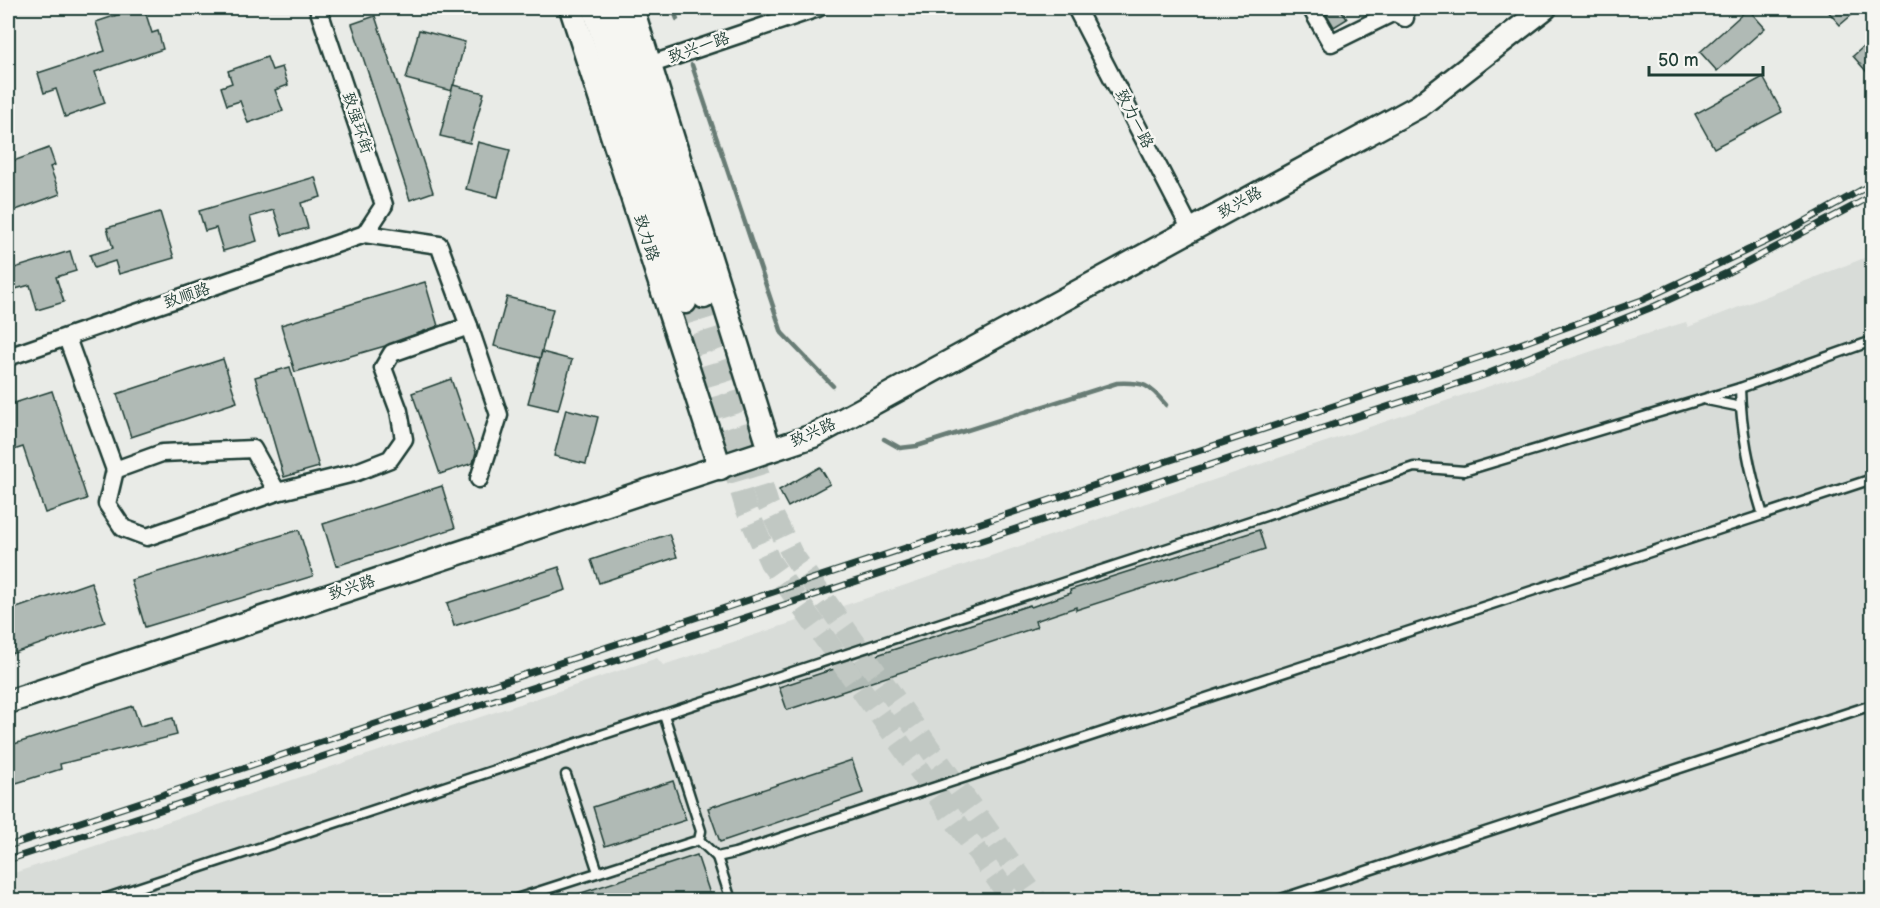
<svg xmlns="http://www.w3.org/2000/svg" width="1880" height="908" font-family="'Balsamiq Sans','LXGW WenKai TC',sans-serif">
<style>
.built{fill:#d8dcd8}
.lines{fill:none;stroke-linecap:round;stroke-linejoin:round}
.stream{stroke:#687c75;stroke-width:4.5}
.building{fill:#b0bab5;stroke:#1f3d34;stroke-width:1.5}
.secondary-tunnel{stroke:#c1c8c3;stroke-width:22;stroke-dasharray:22 11;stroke-linecap:butt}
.lane-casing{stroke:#1f3d34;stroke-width:13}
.street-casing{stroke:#1f3d34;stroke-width:21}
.secondary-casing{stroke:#1f3d34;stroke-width:27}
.lane{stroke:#f6f6f2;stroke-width:8}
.street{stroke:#f6f6f2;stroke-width:16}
.secondary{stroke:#f6f6f2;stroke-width:22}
.rail-casing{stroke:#1f3d34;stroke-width:7}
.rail{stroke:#f6f6f2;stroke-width:4.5;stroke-dasharray:14;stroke-linecap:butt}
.labels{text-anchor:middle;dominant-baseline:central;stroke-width:5;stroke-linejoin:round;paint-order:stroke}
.street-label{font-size:16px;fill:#1f3d34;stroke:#f6f6f2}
</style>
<rect width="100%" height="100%" fill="#e9ebe7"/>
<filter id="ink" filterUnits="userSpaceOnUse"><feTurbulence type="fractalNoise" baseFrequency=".0167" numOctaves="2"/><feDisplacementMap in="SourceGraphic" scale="12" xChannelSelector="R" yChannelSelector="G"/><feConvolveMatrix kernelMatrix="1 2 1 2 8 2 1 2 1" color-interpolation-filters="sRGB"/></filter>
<g filter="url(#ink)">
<!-- built -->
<polygon class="built" points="1872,255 1872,900 8,900 8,875 657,658 663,665 876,595 1610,345 1686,322 1688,327"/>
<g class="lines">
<!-- stream -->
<g class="stream">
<polyline points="673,8 677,19"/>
<polyline points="692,65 782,333 833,386"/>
<path d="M884 439 900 448 917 446 1117 383C1144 382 1149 384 1166 405"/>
</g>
</g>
<!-- building -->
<g class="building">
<polygon points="138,8 144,8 152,33 158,31 163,49 95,72 105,103 65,117 56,89 44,93 38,73 105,51 96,22"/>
<polygon points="1323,8 1340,8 1347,19 1334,27"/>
<polygon points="1825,8 1860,8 1840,25"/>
<polygon points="1748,9 1765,28 1717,71 1700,52"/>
<polygon points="375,16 433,192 410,200 352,24"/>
<polygon points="419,30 465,42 452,91 406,79"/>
<polygon points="1872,39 1872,78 1853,56"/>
<polygon points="267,57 272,70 282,67 288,85 275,90 283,111 248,123 240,101 227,105 221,87 232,83 228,71"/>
<polygon points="1763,77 1782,112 1714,148 1695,114"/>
<polygon points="453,85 484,93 470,143 440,136"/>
<polygon points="478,142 510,150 498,197 466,189"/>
<polygon points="49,148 55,165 50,167 60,194 13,211 8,197 8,163"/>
<polygon points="315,177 321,197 301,203 308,228 282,235 274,210 250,217 257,241 223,251 216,228 205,231 199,211"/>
<polygon points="160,212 174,258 119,274 115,261 94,268 90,255 113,248 107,228"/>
<polygon points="70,251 76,271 56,277 64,302 37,310 30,285 8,291 8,270"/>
<polygon points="425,282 438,326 385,346 295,372 281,325"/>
<polygon points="507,297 553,309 540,358 494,346"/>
<polygon points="542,352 572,360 558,410 528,403"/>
<polygon points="223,359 237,402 131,437 117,394"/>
<polygon points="290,367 319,467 284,477 255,377"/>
<polygon points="451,379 476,452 473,463 440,474 412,393"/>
<polygon points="52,391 87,499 45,513 23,447 8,452 8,405"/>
<polygon points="566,409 598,417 586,464 554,456"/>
<polygon points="820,467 830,484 788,507 779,490"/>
<polygon points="442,486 455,528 336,566 323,524"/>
<polygon points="299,530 313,576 145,627 131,580"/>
<polygon points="1259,530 1265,549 1076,610 1076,607 1035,621 1037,627 787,710 779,687 1030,605 1031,607 1071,593 1070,590"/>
<polygon points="669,534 677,557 599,583 591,560"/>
<polygon points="559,567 566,590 454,626 447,603"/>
<polygon points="91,582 105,622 8,655 8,611"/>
<polygon points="133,706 140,726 173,718 177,735 60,764 61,769 10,785 8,763 12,761 8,746"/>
<polygon points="852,760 863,793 720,842 708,808"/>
<polygon points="673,781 686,820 605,846 593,807"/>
<polygon points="697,855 712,900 566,900 566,898"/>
</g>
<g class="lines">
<!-- secondary-tunnel -->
<g class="secondary-tunnel">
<polyline points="704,297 768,505 792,554 1037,900"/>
<polyline points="685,302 746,508 770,562 1012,900"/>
</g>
<defs>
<g id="lane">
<path d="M1740 388C1741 433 1750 473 1763 515"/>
<polyline points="1707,400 1741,407"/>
<polyline points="664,715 701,831 699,840"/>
<polyline points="566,775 598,872"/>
<polyline points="717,857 731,900"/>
<polyline points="101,900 1414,467 1464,471 1740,388 1872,341"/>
<polyline points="513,900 699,840 717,857 735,853 1872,479"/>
<polyline points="1278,900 1872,705"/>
</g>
<g id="street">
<polyline points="318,8 384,205 365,234"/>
<polyline points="1076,8 1191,230"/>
<polyline points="1311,8 1331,43 1394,12 1405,18"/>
<polyline points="649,65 818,8"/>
<polyline points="67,338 115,470 162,453 253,449 277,492"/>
<polyline points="8,357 365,234 439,245 469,326"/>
<polyline points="115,470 107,504 123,528 147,537 277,492 354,473 390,459 404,439 399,411 383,368 392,353 469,326 499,415 479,479"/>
</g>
<g id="secondary">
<polyline points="571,8 720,468"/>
<polyline points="594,8 685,302"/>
<polyline points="612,8 704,297"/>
<polyline points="632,8 770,450"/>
<polyline points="8,702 813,436 1419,106 1545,8"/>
</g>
</defs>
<!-- lane casing -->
<use href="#lane" class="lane-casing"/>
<!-- street casing -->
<use href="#street" class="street-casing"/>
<!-- secondary casing -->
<use href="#secondary" class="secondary-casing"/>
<!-- lane -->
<use href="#lane" class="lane"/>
<!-- street -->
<use href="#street" class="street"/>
<!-- secondary -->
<use href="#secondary" class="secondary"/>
<defs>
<g id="rail">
<polyline points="8,846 1520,344 1642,300 1782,234 1872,184"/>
<polyline points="8,860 1487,374 1655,306 1727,273 1872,196"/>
</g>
</defs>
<!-- rail casing -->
<use href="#rail" class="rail-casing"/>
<!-- rail -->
<use href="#rail" class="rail"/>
</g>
</g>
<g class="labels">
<!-- street labels -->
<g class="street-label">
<text transform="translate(699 48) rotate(-19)">致兴一路</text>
<text transform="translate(1134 119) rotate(63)">致力一路</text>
<text transform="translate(357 123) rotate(72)">致强环街</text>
<text transform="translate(1240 203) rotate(-29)">致兴路</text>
<text transform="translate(646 238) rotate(72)">致力路</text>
<text transform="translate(187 296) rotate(-19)">致顺路</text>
<text transform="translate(813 433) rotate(-24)">致兴路</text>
<text transform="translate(352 588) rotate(-18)">致兴路</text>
</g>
</g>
<!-- margin -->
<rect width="1880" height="908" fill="none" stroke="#f6f6f2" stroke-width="30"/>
<rect x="15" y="15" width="1850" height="878" fill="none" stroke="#1f3d34" stroke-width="2" filter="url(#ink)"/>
<!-- scale -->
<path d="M1649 66v9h114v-9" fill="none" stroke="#1f3d34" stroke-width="3"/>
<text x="1658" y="66" font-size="18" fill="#1f3d34" stroke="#f6f6f2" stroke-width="4.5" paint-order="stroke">50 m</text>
</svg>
